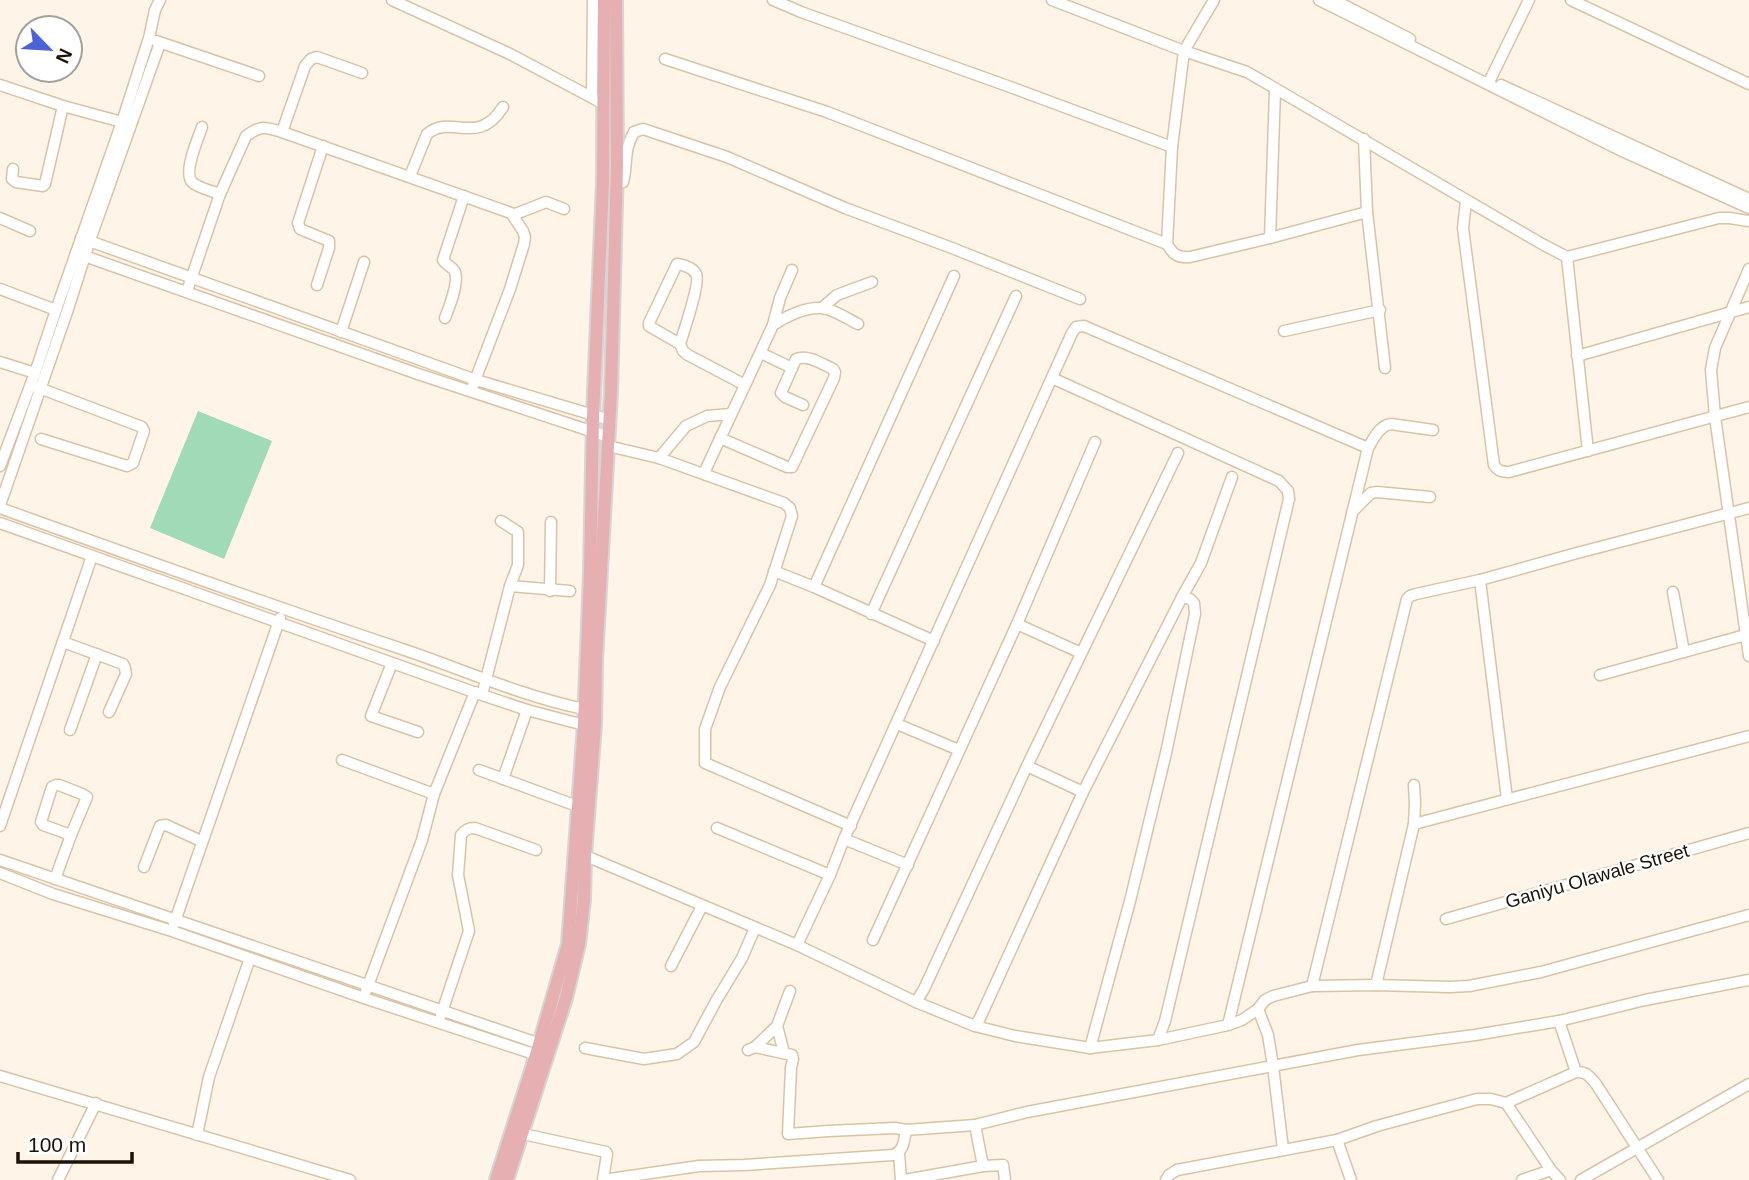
<svg xmlns="http://www.w3.org/2000/svg" width="1749" height="1180" font-family="Helvetica,sans-serif">
<style>
.green{fill:#a0dab6}
.lines{fill:none;stroke-linecap:round;stroke-linejoin:round}
.minor-casing{stroke:#dac3a5;stroke-width:13}
.major-casing{stroke:#d6d5d3;stroke-width:16}
.minor{stroke:#fff;stroke-width:10}
.major{stroke:#e6b0b2;stroke-width:12}
.labels{text-anchor:middle;dominant-baseline:central;stroke-width:5;stroke-linejoin:round;paint-order:stroke}
.street-label{font-size:19px;fill:#1b1308;stroke:#fff}
</style>
<rect width="100%" height="100%" fill="#fef5e8"/>
<!-- green -->
<polygon class="green" points="198,411 272,441 224,559 150,528"/>
<g class="lines">
<defs>
<g id="minor">
<polyline points="392,0 510,54 604,104"/>
<polyline points="773,0 801,12 1002,84 1172,147"/>
<polyline points="1052,0 1184,51 1247,72 1542,244 1567,257 1719,218 1729,218 1749,221"/>
<polyline points="1319,0 1622,151 1749,208"/>
<polyline points="1334,0 1410,39"/>
<polyline points="1571,0 1749,84"/>
<polyline points="156,41 259,76"/>
<path d="M665 59 827 112 1167 244C1173 254 1177 258 1190 257L1270 238 1367 212"/>
<polyline points="1490,80 1529,0"/>
<polyline points="0,85 63,106 122,122"/>
<polyline points="1501,85 1749,199"/>
<polyline points="592,97 593,0"/>
<path d="M202 127C198 139 182 174 193 183 199 188 212 191 220 194"/>
<polyline points="282,132 305,66 311,59 317,57 362,73"/>
<polyline points="1364,139 1367,212 1385,368"/>
<polyline points="13,169 12,179 16,182 43,186 45,184 63,106"/>
<path d="M410 176 427 134C452 113 477 148 503 107"/>
<path d="M616 182H623C628 163 623 151 634 132L643 129 727 157 845 208 952 248 1080 299"/>
<path d="M1466 201 1463 228 1494 465C1498 471 1502 472 1509 472L1749 407"/>
<polyline points="513,215 546,202 564,209"/>
<polyline points="0,218 30,231"/>
<polyline points="81,238 476,380 610,420"/>
<polyline points="1270,238 1275,90"/>
<polyline points="1167,244 1172,147 1184,51 1214,0"/>
<polyline points="76,253 418,374 609,437"/>
<polyline points="1567,257 1588,451"/>
<polyline points="1749,269 1715,348 1711,370 1715,417 1749,656"/>
<polyline points="317,285 329,248 329,241 300,229 298,223 323,146"/>
<polyline points="0,289 56,310"/>
<path d="M187 291 220 194 246 136C261 125 265 127 282 132L511 213 523 231 525 237 524 244 510 289 471 391"/>
<polyline points="823,307 837,295 872,282"/>
<path d="M445 318C449 307 459 284 455 272 453 267 446 265 443 260L464 196"/>
<path d="M773 325C787 316 804 307 821 308 831 308 848 319 858 324"/>
<polyline points="1284,331 1380,310"/>
<polyline points="341,332 364,262"/>
<path d="M680 344C683 333 701 282 696 274 693 268 684 265 677 264L649 323V326L680 344 683 351 688 355 745 385"/>
<polyline points="761,353 792,368"/>
<polyline points="1577,356 1749,307"/>
<polyline points="0,362 35,373"/>
<polyline points="1052,378 1279,481 1288,491 1289,499 1165,1021 1158,1040"/>
<polyline points="34,386 142,427 144,431 133,463 127,466 41,439"/>
<path d="M720 438 787 467H792L834 378 835 372 833 369C822 364 808 354 796 359L781 393 785 397 803 405"/>
<polyline points="608,446 659,458 784,503 790,508 792,516 770,585 720,687 705,729 705,763 851,826"/>
<path d="M1368 448C1374 438 1379 426 1391 424L1433 430"/>
<polyline points="659,458 686,426 707,416 731,414"/>
<polyline points="0,466 35,373 56,310 122,122 149,38 155,10 160,0"/>
<polyline points="704,473 773,325 780,298 792,270"/>
<polyline points="0,505 68,309 90,240 160,43"/>
<path d="M0 508C133 556 267 604 402 649 462 669 521 696 584 709"/>
<polyline points="1352,512 1371,493 1377,492 1430,497"/>
<polyline points="0,523 482,695 527,710 584,725"/>
<polyline points="774,571 814,587 934,641"/>
<polyline points="1480,580 1507,799"/>
<polyline points="510,586 570,591"/>
<polyline points="814,587 954,276"/>
<polyline points="550,591 551,522"/>
<polyline points="1673,592 1684,652"/>
<polyline points="871,614 1016,296"/>
<polyline points="1017,624 1081,653"/>
<polyline points="63,642 123,664 125,668 126,674 109,712"/>
<polyline points="392,663 371,716 418,732"/>
<polyline points="1600,675 1749,634"/>
<polyline points="482,695 510,586 518,565 518,532 501,521"/>
<polyline points="897,724 959,750"/>
<polyline points="70,730 97,654"/>
<polyline points="342,760 434,794"/>
<polyline points="1027,766 1083,792"/>
<polyline points="479,770 577,806"/>
<polyline points="503,779 527,710"/>
<polygon points="56,785 59,785 82,794 87,797 71,835 43,825 41,822 52,787"/>
<polyline points="1414,824 1749,736"/>
<polyline points="0,826 92,556"/>
<polyline points="717,828 830,875"/>
<polyline points="844,839 908,865"/>
<polyline points="581,854 797,945 916,1002 975,1026 1015,1036 1090,1048 1158,1040 1228,1025 1242,1020 1258,1009 1265,1000 1273,996 1312,986 1376,985 1450,987 1469,986 1541,972 1749,915"/>
<polyline points="0,860 546,1046"/>
<polyline points="144,867 160,826 166,825 201,841"/>
<polyline points="0,873 53,894 172,931 364,998 543,1057"/>
<polyline points="55,879 71,835"/>
<polyline points="1446,919 1749,833"/>
<polyline points="174,924 280,618"/>
<polyline points="873,940 1017,624 1095,442"/>
<polyline points="797,945 830,875 844,839 1072,333 1076,327 1084,326 1368,448 1228,1025"/>
<polyline points="671,966 702,906"/>
<polyline points="1376,985 1414,824 1415,804 1414,785"/>
<polyline points="1312,986 1407,599 1410,596 1416,594 1480,580 1577,553 1749,508"/>
<polyline points="366,991 422,840 434,794 475,692"/>
<polyline points="916,1002 924,989 1027,766 1178,453"/>
<polyline points="1258,1009 1268,1035 1273,1066 1283,1149"/>
<path d="M441 1015 469 931 458 875 461 835C465 830 468 828 475 828L536 850"/>
<path d="M1559 1021 1576 1072C1586 1071 1590 1077 1596 1084L1658 1180"/>
<polyline points="975,1026 980,1018 1083,792 1182,597 1201,563 1232,477"/>
<polyline points="755,1047 777,1026"/>
<polyline points="585,1048 644,1059 677,1054 694,1042 716,1001 742,958 755,928"/>
<polyline points="1090,1048 1130,901 1166,753 1195,614 1194,603 1190,599 1182,597"/>
<polyline points="748,1050 755,1047 792,1055 793,1059 791,1068 788,1134 828,1131 895,1128 906,1130 975,1125 1027,1112 1358,1050 1475,1035 1559,1021 1645,1000 1749,980"/>
<polyline points="784,1053 777,1026 790,991"/>
<polyline points="0,1076 350,1180"/>
<polyline points="1506,1103 1551,1170 1560,1180"/>
<polyline points="975,1125 983,1166 1003,1165 1005,1180"/>
<polyline points="523,1134 606,1152 607,1154 603,1180"/>
<polyline points="197,1135 209,1077 250,958"/>
<polyline points="1337,1140 1351,1180"/>
<polyline points="899,1153 901,1180"/>
<polyline points="58,1180 96,1103"/>
<path d="M603 1180 699 1166 744 1165 893 1155C904 1151 904 1141 906 1130"/>
<polyline points="905,1180 983,1166"/>
<polyline points="1166,1180 1169,1175 1177,1170 1337,1140 1377,1126 1477,1099 1491,1099 1506,1103 1576,1072"/>
<polyline points="1522,1180 1551,1170"/>
<polyline points="1581,1180 1749,1084"/>
</g>
<g id="major">
<polyline points="496,1180 536,1055 568,944 584,725 590,573 593,416 603,181 604,0"/>
<polyline points="507,1180 566,998 579,944 584,900 585,855 595,725 596,660 611,392 617,165 616,0"/>
</g>
</defs>
<!-- minor casing -->
<use href="#minor" class="minor-casing"/>
<!-- major casing -->
<use href="#major" class="major-casing"/>
<!-- minor -->
<use href="#minor" class="minor"/>
<!-- major -->
<use href="#major" class="major"/>
</g>
<g class="labels">
<!-- street labels -->
<g class="street-label">
<text transform="translate(1597 876) rotate(-16)">Ganiyu Olawale Street</text>
</g>
</g>
<!-- north arrow -->
<g transform="translate(49 49) rotate(115)"><circle r="33" fill="#ffffff" stroke="#a4a19c" stroke-width="2"/>
<path d="M0-5L12 26L0 18L-12 26Z" fill="#4c62d7"/>
<text y="-10" font-size="19" font-weight="bold" text-anchor="middle" fill="#1b1308">N</text>
</g>
<!-- scale -->
<path d="M18 1152v10h114v-10" fill="none" stroke="#1b1308" stroke-width="3.5"/>
<text x="28" y="1152" font-size="21" fill="#1b1308" stroke="#ffffff" stroke-width="5" paint-order="stroke">100 m</text>
</svg>
